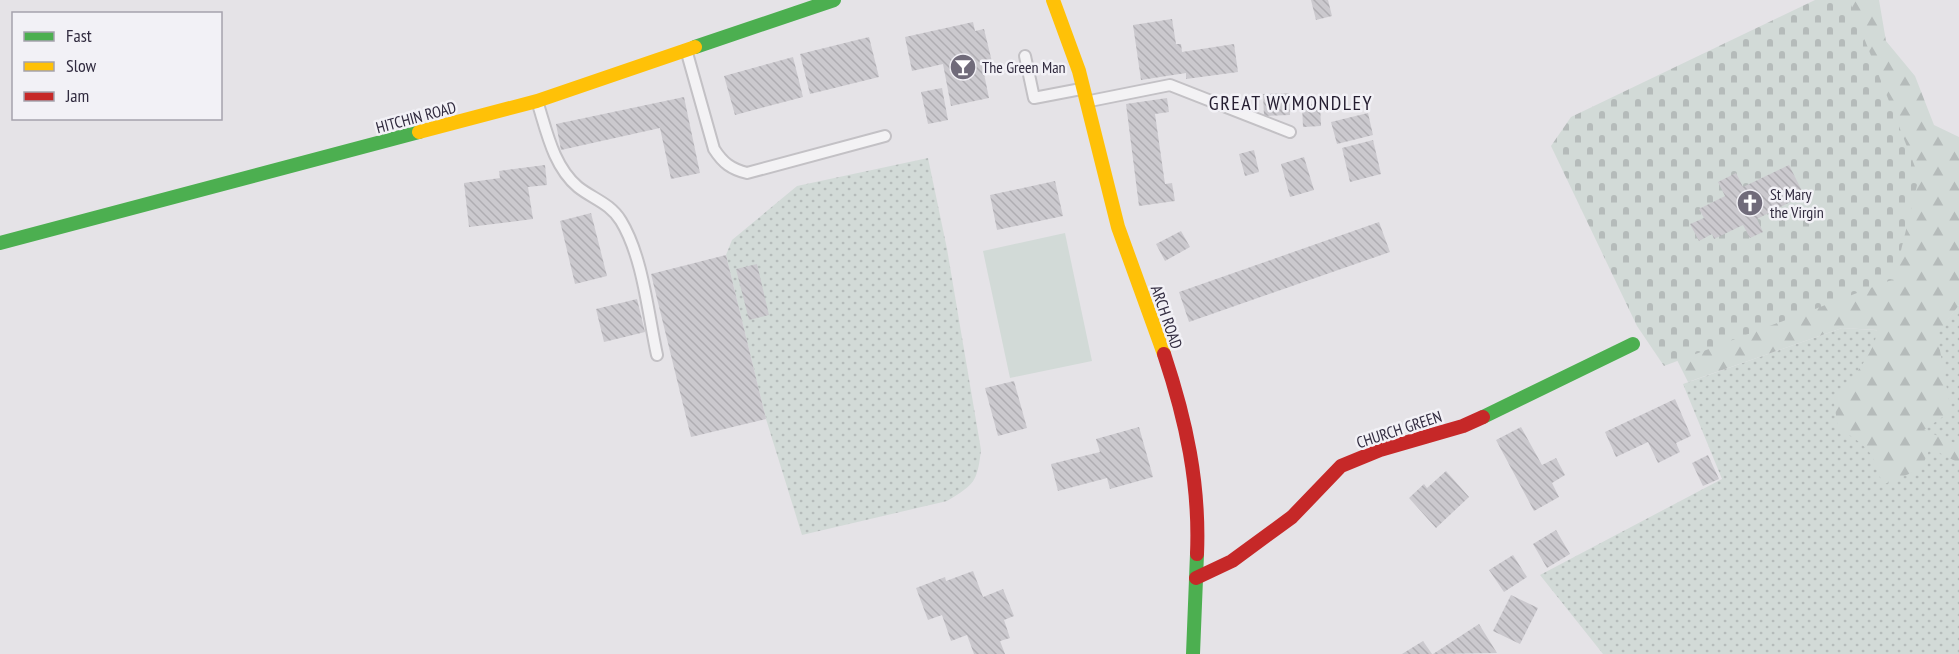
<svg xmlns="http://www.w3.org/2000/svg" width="1959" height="654" font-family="'PT Sans Narrow',sans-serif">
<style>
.grass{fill:url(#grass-dots)}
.forest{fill:url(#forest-firs)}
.cemetery{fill:url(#cemetery-stones)}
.park{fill:#d2dad7}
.building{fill:url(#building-back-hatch)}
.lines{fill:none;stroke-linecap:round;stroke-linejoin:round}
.lane-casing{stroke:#c3c1c5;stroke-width:14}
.lane{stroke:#f3f2f4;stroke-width:10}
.fast{stroke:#4caf50;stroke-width:14}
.slow{stroke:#ffc107;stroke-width:14}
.jam{stroke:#c62828;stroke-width:14}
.labels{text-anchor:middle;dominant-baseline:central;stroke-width:5;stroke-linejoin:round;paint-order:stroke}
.poi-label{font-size:16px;fill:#312b3f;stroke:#f2f1f6;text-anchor:start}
.street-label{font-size:16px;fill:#312b3f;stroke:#f2f1f6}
.quarter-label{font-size:20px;letter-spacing:1.5px;fill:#241d30;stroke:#f2f1f6}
</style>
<defs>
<pattern id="grass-dots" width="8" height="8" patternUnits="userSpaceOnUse" patternTransform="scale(1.5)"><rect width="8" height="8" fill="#d2dad7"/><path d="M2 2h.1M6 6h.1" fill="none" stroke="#b5bbba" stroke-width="1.8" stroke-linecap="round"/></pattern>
<pattern id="forest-firs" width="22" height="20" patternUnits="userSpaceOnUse" patternTransform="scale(1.5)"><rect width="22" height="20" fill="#d2dad7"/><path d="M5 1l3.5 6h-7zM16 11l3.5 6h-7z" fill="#b5bbba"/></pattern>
<pattern id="cemetery-stones" width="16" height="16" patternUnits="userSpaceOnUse" patternTransform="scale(1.5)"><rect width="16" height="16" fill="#d2dad7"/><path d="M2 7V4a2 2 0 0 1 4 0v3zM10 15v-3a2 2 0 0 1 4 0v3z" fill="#b5bbba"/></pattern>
<pattern id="building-back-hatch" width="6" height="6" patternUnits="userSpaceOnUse" patternTransform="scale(1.5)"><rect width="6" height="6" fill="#cbc9ce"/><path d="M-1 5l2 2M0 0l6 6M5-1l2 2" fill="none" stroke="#afadb2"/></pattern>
</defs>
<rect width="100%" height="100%" fill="#e5e3e7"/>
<!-- grass -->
<g class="grass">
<path d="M928 158 947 249 981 450C977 482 975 484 947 501L802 535 766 419 726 255 732 240 797 186Z"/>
<polygon points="1959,305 1959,654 1603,654 1540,575 1722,479 1683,384 1842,328 1936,334"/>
</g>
<!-- forest -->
<path class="forest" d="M1821 0H1879L1886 41 1915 76 1934 125 1959 137V305L1937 334 1951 411 1924 430 1959 445V463L1930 448 1921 469 1882 485C1875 452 1866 445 1838 428L1834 402C1847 384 1876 353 1877 330L1842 328 1688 382 1668 342Z"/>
<!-- cemetery -->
<polygon class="cemetery" points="1815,0 1849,0 1919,177 1894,279 1664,366 1637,326 1551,146 1571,117"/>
<!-- park -->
<polygon class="park" points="1065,233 1092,361 1010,378 983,251"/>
<!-- building -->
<g class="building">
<polygon points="1311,0 1328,0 1332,16 1316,20"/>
<polygon points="1172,19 1176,44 1181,44 1182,52 1234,44 1238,72 1186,79 1186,73 1141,80 1133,25"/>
<polygon points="973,22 975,31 984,29 992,62 982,64 989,98 951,106 943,64 912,71 905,37"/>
<polygon points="869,37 879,77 810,94 800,54"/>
<polygon points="793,57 803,97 735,115 724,76"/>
<polygon points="942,88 948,120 928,124 921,92"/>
<polygon points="1289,93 1290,115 1264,116 1263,94"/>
<polygon points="684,97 700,173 671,179 660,128 561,150 556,124"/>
<polygon points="1167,98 1169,112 1155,114 1165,184 1172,183 1175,201 1139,206 1126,104"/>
<polygon points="1320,104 1321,126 1303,127 1302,105"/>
<polygon points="1368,113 1373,135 1337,144 1331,122"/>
<polygon points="1373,140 1381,174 1350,182 1342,148"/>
<polygon points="1254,150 1259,172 1245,176 1239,154"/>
<polygon points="1304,157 1314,190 1290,197 1281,164"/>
<polygon points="545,165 547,185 528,187 533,219 469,227 464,183 500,178 499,171"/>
<polygon points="1789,165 1804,195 1757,219 1763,232 1750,238 1743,225 1714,239 1712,234 1699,241 1690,224 1704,218 1699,209 1725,196 1718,182 1736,173 1743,187"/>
<polygon points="1055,181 1063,216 997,230 990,195"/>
<polygon points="591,213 607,276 575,284 560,221"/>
<polygon points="1379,222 1390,252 1189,322 1179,292"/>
<polygon points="1181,231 1190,247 1165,261 1156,244"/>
<polygon points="726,255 766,419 691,437 651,274"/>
<polygon points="757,264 769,315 749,320 736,269"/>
<polygon points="637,299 645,332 604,342 596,309"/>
<polygon points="1014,381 1027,428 998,436 985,388"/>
<polygon points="1675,399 1691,436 1676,443 1680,452 1658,463 1648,442 1616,457 1605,432"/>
<polygon points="1139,427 1153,477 1110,489 1107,478 1058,491 1051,464 1100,452 1096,439"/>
<polygon points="1521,427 1542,465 1556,458 1565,475 1552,483 1559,497 1534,511 1496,440"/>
<polygon points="1708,455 1719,479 1703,486 1692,463"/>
<polygon points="1446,471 1469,497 1436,528 1409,498 1424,484 1427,488"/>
<polygon points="1556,530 1570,554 1547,568 1533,544"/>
<polygon points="1513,555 1527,577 1504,592 1489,570"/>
<polygon points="973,571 983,597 1003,589 1014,616 1004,620 1010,638 1000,641 1005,654 974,654 967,635 951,641 942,615 928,620 916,588 945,577 946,581"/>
<polygon points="1511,595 1538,608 1520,644 1493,631"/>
<polygon points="1479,624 1497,653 1433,654"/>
<polygon points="1423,641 1432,654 1402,654"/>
</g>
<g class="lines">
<defs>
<g id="lane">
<path d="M687 53 714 149C723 163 731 169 747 173L885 136"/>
<polyline points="1025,56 1034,98 1081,89"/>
<polyline points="1090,101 1170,85 1290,132"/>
<path d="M538 104C547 133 554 167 578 187 593 199 610 203 621 221 643 257 648 314 657 355"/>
</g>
</defs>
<!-- lane casing -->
<use href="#lane" class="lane-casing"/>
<!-- lane -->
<use href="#lane" class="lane"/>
<!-- fast -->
<g class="fast">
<polyline points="695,47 834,0"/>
<polyline points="0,243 419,132"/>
<polyline points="1483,417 1633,344"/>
<polyline points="1193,654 1197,554"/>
</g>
<!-- slow -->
<g class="slow">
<polyline points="1053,0 1079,71 1118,227 1164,354"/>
<polyline points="419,132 537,101 695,47"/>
</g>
<!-- jam -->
<g class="jam">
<path d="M1164 354C1186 420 1200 484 1197 554"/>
<polyline points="1196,578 1232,561 1292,517 1341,466 1380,450 1463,426 1483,417"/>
</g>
</g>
<!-- icons -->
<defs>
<symbol id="bar-disc" viewBox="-11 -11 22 22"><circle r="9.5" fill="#706b7a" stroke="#f2f1f6"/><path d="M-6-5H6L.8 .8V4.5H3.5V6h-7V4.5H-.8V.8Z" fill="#fff"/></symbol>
<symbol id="church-disc" viewBox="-11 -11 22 22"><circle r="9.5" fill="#706b7a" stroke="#f2f1f6"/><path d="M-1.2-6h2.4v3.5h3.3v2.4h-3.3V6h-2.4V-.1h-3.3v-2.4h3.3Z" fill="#fff"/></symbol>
</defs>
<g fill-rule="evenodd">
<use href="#bar-disc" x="948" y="52" width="30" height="30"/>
<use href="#church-disc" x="1735" y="188" width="30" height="30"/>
</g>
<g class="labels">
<!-- poi labels -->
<g class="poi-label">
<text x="982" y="67">The Green Man</text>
<text x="1770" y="194">St Mary<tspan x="1770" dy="18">the Virgin</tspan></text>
</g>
<!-- street labels -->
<g class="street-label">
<text transform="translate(416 117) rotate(-15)">HITCHIN ROAD</text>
<text transform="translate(1167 317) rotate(71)">ARCH ROAD</text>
<text transform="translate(1399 429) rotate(-18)">CHURCH GREEN</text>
</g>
<!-- quarter labels -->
<g class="quarter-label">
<text x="1291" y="103">GREAT WYMONDLEY</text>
</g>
</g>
<!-- legend -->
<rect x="12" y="12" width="210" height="108" fill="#f2f1f6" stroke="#a5a2ad" stroke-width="1.5"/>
<rect x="24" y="32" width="30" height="9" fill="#4caf50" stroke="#a5a2ad" stroke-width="1.5"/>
<text x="66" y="42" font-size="18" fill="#312b3f">Fast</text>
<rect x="24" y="62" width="30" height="9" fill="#ffc107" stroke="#a5a2ad" stroke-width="1.5"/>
<text x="66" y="72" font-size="18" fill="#312b3f">Slow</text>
<rect x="24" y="92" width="30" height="9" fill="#c62828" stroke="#a5a2ad" stroke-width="1.5"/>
<text x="66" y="102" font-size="18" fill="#312b3f">Jam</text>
</svg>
